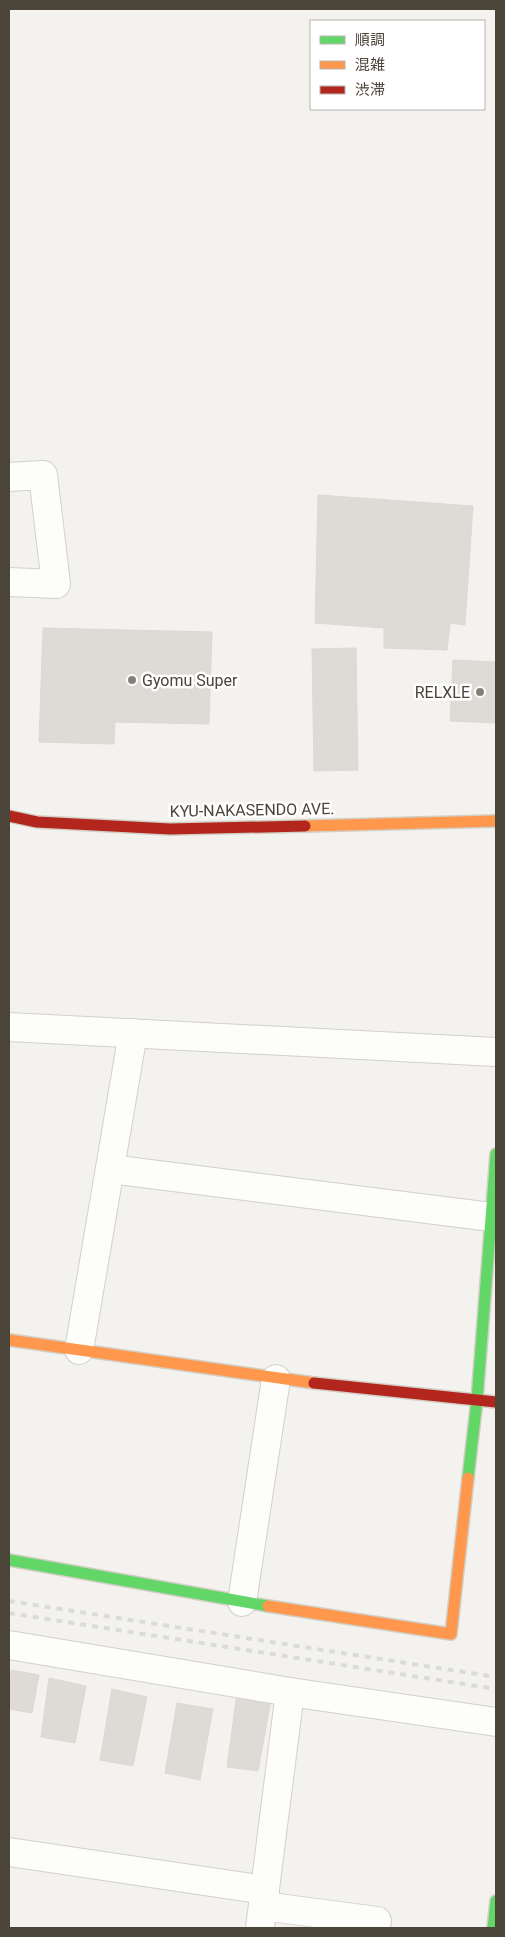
<svg xmlns="http://www.w3.org/2000/svg" width="505" height="1937" font-family="Roboto,'Noto Sans JP',sans-serif">
<style>
.building{fill:#dedbd6;stroke:#dcd9d4}
.lines{fill:none;stroke-linecap:round;stroke-linejoin:round}
.street-casing{stroke:#d2d0cb;stroke-width:30}
.fast-casing{stroke:#d3cfc5;stroke-width:14}
.slow-casing{stroke:#d3cfc5;stroke-width:14}
.jam-casing{stroke:#d3cfc5;stroke-width:14}
.street{stroke:#fdfdfc;stroke-width:28}
.fast{stroke:#63d668;stroke-width:11}
.slow{stroke:#ff974d;stroke-width:11}
.jam{stroke:#b3261e;stroke-width:11}
.rail{stroke:#dbdbda;stroke-width:4;stroke-dasharray:6 6;stroke-linecap:butt}
.poi-dot{fill:#868178;stroke:#fff;stroke-width:2}
.labels{text-anchor:middle;dominant-baseline:central;stroke-width:5;stroke-linejoin:round;paint-order:stroke}
.poi-label{font-size:16px;fill:#4b4439;stroke:#fff;text-anchor:start}
.street-label{font-size:16px;fill:#4b4439;stroke:#fff}
</style>
<rect width="100%" height="100%" fill="#f4f2ee"/>
<!-- building -->
<g class="building">
<polygon points="318,495 473,506 465,625 450,623 447,650 384,648 384,628 315,623"/>
<polygon points="43,628 212,632 209,724 115,722 114,744 39,742"/>
<polygon points="356,648 358,770 314,771 312,649"/>
<polygon points="453,660 496,662 496,723 450,721"/>
<polygon points="11,1670 39,1675 32,1713 9,1709"/>
<polygon points="49,1678 86,1686 75,1743 41,1737"/>
<polygon points="112,1689 147,1697 133,1766 100,1760"/>
<polygon points="237,1693 271,1700 258,1771 227,1767"/>
<polygon points="177,1703 213,1709 200,1780 165,1773"/>
</g>
<g class="lines">
<defs>
<g id="street">
<polyline points="9,477 43,475 56,584 9,582"/>
<polyline points="9,1027 496,1052"/>
<polyline points="110,1169 491,1217"/>
<polyline points="79,1350 133,1033"/>
<polyline points="242,1602 276,1379"/>
<polyline points="9,1645 290,1692 496,1722"/>
<polyline points="9,1852 265,1890"/>
<polyline points="263,1906 377,1921"/>
<polyline points="260,1928 290,1692"/>
</g>
<g id="fast">
<polyline points="468,1478 477,1400 496,1154"/>
<polyline points="9,1560 268,1606"/>
<polyline points="493,1928 496,1901"/>
</g>
<g id="slow">
<polyline points="305,826 496,821"/>
<polyline points="9,1340 314,1383"/>
<polyline points="268,1606 451,1634 468,1478"/>
</g>
<g id="jam">
<polyline points="9,816 37,822 170,829 305,826"/>
<polyline points="314,1383 496,1402"/>
</g>
</defs>
<!-- street casing -->
<use href="#street" class="street-casing"/>
<!-- fast casing -->
<use href="#fast" class="fast-casing"/>
<!-- slow casing -->
<use href="#slow" class="slow-casing"/>
<!-- jam casing -->
<use href="#jam" class="jam-casing"/>
<!-- street -->
<use href="#street" class="street"/>
<!-- fast -->
<use href="#fast" class="fast"/>
<!-- slow -->
<use href="#slow" class="slow"/>
<!-- jam -->
<use href="#jam" class="jam"/>
<!-- rail -->
<g class="rail">
<polyline points="9,1601 496,1677"/>
<polyline points="9,1613 496,1689"/>
</g>
</g>
<!-- markers -->
<g class="poi-dot">
<circle cx="132" cy="680" r="5"/>
<circle cx="480" cy="692" r="5"/>
</g>
<g class="labels">
<!-- poi labels -->
<g class="poi-label">
<text x="142" y="680">Gyomu Super</text>
<text x="470" y="692" text-anchor="end">RELXLE</text>
</g>
<!-- street labels -->
<g class="street-label">
<text transform="translate(252 810) rotate(-1)">KYU-NAKASENDO AVE.</text>
</g>
</g>
<!-- border -->
<rect width="505" height="1937" fill="none" stroke="#4b4439" stroke-width="20"/>
<!-- legend -->
<rect x="310" y="20" width="175" height="90" fill="#ffffff" stroke="#b7b4b0"/>
<rect x="320" y="36" width="25" height="8" fill="#63d668" stroke="#b7b4b0"/>
<text x="355" y="45" font-size="15" fill="#4b4439">順調</text>
<rect x="320" y="61" width="25" height="8" fill="#ff974d" stroke="#b7b4b0"/>
<text x="355" y="70" font-size="15" fill="#4b4439">混雑</text>
<rect x="320" y="86" width="25" height="8" fill="#b3261e" stroke="#b7b4b0"/>
<text x="355" y="95" font-size="15" fill="#4b4439">渋滞</text>
</svg>
